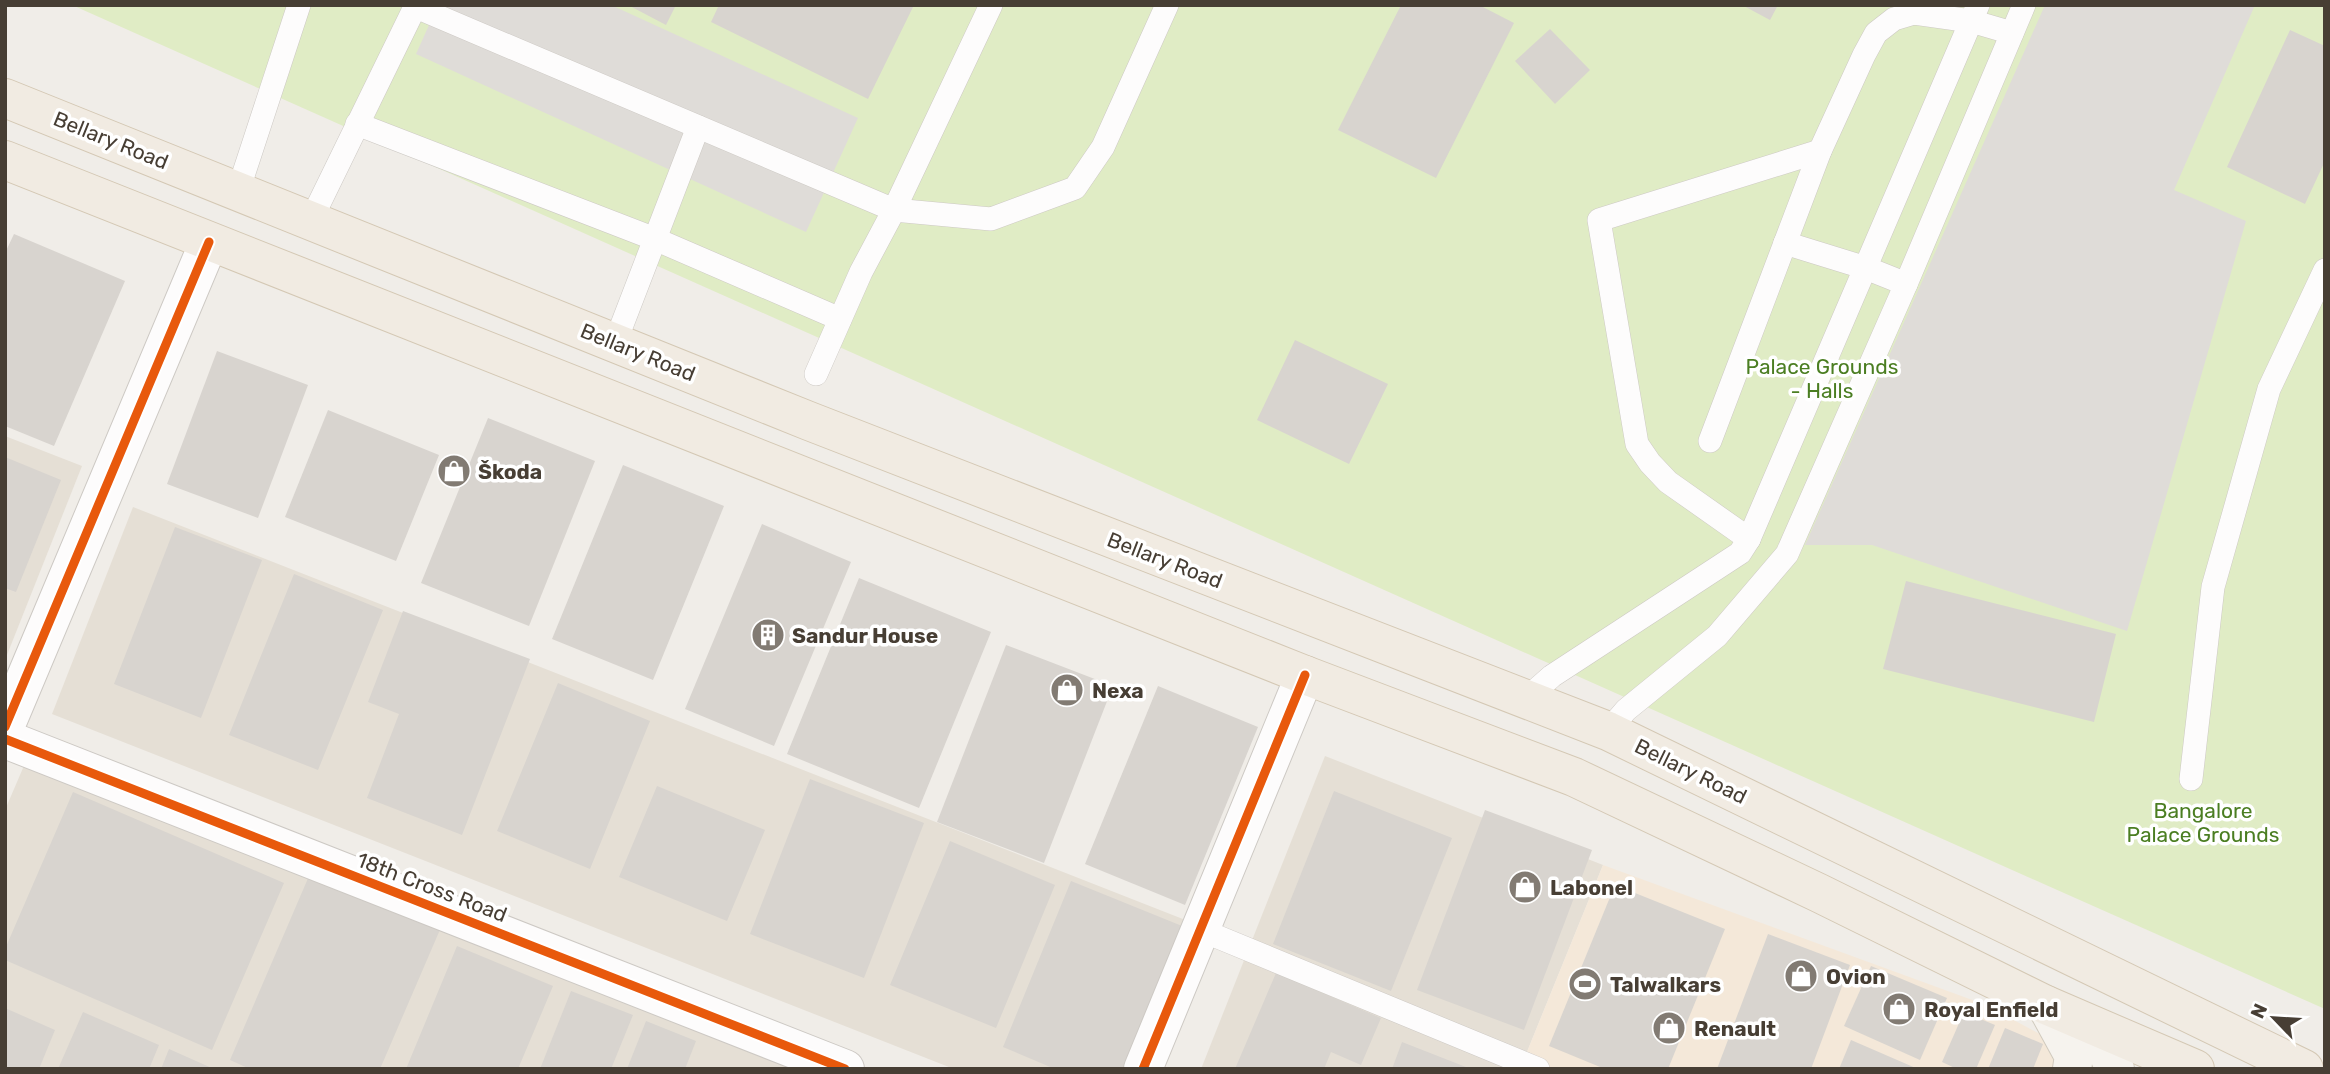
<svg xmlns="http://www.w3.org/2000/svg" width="2330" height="1074" font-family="Rubik,sans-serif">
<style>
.residential{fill:#e5dfd5}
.commercial{fill:#f4e8d9}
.green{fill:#e0ecc5}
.parking{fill:#dfdcd8}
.building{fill:#d8d4cf}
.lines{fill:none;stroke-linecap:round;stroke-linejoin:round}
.service-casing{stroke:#cdc9c4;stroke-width:24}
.minor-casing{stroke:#cdc9c4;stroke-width:40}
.secondary-casing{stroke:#d0cabe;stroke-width:40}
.primary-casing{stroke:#d4c8b4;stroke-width:40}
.service{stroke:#fdfcfc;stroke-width:23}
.minor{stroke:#fdfcfc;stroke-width:38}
.secondary{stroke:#f6f3ee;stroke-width:38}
.primary{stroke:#f1ebe2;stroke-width:38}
.cycleway-casing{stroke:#fff;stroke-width:13}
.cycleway{stroke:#e8590c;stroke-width:9}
.labels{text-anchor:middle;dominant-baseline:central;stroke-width:7;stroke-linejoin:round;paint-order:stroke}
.street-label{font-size:21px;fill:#473e34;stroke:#fff}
.park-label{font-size:21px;fill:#4b7e22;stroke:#fff}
.poi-label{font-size:21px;font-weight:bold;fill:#473e34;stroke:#fff;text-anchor:start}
</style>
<rect width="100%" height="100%" fill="#f0ede8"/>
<!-- residential -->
<g class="residential">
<polygon points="5,436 82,466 5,660"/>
<polygon points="133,507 1193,923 1136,1069 954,1069 52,714"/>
<polygon points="29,754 826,1069 5,1069 5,810"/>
<polygon points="1325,756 1603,865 1520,1069 1201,1069"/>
</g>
<!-- commercial -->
<polygon class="commercial" points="1603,865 1986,1005 2060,1045 2059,1069 1520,1069"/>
<!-- green -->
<polygon class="green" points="72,5 2325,5 2325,1009 2055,889"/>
<!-- parking -->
<g class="parking">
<polygon points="438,5 611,5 858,118 806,232 416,54"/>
<polygon points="2045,5 2255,5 2174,190 2246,221 2127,631 1872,545 1805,545"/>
</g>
<!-- building -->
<g class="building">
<polygon points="628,5 676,5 666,25"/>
<polygon points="719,5 914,5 868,99 711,22"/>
<polygon points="1401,5 1479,5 1514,23 1436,178 1338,130"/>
<polygon points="1742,5 1778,5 1770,20"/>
<polygon points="1550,29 1590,70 1555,104 1515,61"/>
<polygon points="2290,30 2325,46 2325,161 2305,204 2227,167"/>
<polygon points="14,234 125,281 54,446 5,426 5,253"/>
<polygon points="1295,340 1388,384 1349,464 1257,420"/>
<polygon points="217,351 308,385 258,518 167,484"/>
<polygon points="328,410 439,455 396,561 285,517"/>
<polygon points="488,418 595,461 529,626 421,583"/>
<polygon points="5,457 61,480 16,592 5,588"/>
<polygon points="623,465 724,506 653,680 552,639"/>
<polygon points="762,524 851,562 774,746 685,709"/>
<polygon points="175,527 262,560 201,718 114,684"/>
<polygon points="294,574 383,610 318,770 229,735"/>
<polygon points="859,578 991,632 919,808 787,754"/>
<polygon points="1906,581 2116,634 2094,722 1883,669"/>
<polygon points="403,611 530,659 462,835 367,798 399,714 368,702"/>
<polygon points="1006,645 1113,686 1044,863 937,822"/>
<polygon points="558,683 650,721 590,869 497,831"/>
<polygon points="1158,686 1258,727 1185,905 1085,864"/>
<polygon points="810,779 924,823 864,978 750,934"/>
<polygon points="657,786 765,830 727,921 619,877"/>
<polygon points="1334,791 1452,838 1391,991 1273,944"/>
<polygon points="73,792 284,883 212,1050 5,960 5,949"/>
<polygon points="1485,810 1592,850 1524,1030 1417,990"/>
<polygon points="950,841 1055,885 996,1028 890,985"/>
<polygon points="312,869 442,925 380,1069 250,1069 230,1060"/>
<polygon points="1071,881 1187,928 1129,1069 1055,1069 1003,1047"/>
<polygon points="1615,885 1725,929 1668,1069 1605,1069 1549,1046"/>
<polygon points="1768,934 1850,965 1811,1069 1717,1069"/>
<polygon points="457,946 553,986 518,1069 406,1069"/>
<polygon points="1871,966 1947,998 1920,1060 1844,1026"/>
<polygon points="1276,973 1381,1018 1361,1065 1331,1052 1324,1069 1235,1069"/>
<polygon points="571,991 633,1015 611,1069 540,1069"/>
<polygon points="5,1008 55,1030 39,1069 5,1069"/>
<polygon points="83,1012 159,1045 149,1069 58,1069"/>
<polygon points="1964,1012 1995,1025 1976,1069 1957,1069 1942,1062"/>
<polygon points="646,1021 696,1041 685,1069 627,1069"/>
<polygon points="2005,1028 2043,1044 2033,1069 1988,1069"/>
<polygon points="1851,1040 1918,1069 1839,1069"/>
<polygon points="1402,1042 1471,1069 1392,1069"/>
<polygon points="169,1049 214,1069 161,1069"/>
</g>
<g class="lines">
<defs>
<g id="service">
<polyline points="416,7 894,210 991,5"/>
<polyline points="357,124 655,239 840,319"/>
<polyline points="238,191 299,5"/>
<polyline points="311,220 416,5"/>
<polyline points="1785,243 1866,268 1906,284"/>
<polyline points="615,343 698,127"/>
<polyline points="816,374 861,272 894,210 991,219 1075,188 1103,147 1167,5"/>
<polyline points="1710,441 1820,151 1864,55 1876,33 1894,19 1914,13 1971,21 2012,33"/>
<polyline points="1749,539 1668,482 1650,463 1637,444 1599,220 1820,151"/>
<polyline points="1527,698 1552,676 1740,553 1749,539 1978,5"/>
<polyline points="1608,731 1626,710 1717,636 1787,554 1906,284 2024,5"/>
<polyline points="2191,779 2213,587 2269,389 2325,270"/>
<polyline points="1201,930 1538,1069"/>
</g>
<g id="minor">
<polyline points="5,727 209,242"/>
<polyline points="5,739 845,1069"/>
<polyline points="1143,1069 1305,675"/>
</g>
<g id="secondary">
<polyline points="2046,1005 2074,1056 2072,1069"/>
<polyline points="2096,1027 2115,1069"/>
</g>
<g id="primary">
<polyline points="5,98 809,421 1608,731 2304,1069"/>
<polyline points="5,160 1305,675 1574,777 1819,893 2046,1005 2195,1069"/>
</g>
</defs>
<!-- service casing -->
<use href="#service" class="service-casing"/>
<!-- minor casing -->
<use href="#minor" class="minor-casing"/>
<!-- secondary casing -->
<use href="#secondary" class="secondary-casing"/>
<!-- primary casing -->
<use href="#primary" class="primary-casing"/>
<!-- service -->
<use href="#service" class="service"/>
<!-- minor -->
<use href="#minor" class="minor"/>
<!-- secondary -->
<use href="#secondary" class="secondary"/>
<!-- primary -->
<use href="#primary" class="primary"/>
<defs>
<g id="cycleway">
<polyline points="5,727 209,242"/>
<polyline points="5,739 845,1069"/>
<polyline points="1143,1069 1305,675"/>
</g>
</defs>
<!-- cycleway casing -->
<use href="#cycleway" class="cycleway-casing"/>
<!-- cycleway -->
<use href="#cycleway" class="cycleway"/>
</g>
<!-- icons -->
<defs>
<symbol id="shop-disc" viewBox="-11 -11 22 22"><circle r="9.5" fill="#827b73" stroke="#fff"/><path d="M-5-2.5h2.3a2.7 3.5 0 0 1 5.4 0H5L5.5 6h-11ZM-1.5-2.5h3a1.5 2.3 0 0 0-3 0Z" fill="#fff"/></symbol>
<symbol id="building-disc" viewBox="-11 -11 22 22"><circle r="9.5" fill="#827b73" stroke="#fff"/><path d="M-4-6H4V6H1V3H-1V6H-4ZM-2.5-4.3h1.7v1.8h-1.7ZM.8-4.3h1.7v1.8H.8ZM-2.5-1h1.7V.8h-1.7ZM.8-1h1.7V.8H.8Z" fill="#fff"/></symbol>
<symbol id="stadium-disc" viewBox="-11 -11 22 22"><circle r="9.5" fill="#827b73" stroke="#fff"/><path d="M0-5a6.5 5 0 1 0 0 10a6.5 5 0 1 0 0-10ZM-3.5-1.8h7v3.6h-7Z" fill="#fff"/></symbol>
</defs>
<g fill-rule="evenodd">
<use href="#shop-disc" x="435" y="452" width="38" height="38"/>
<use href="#building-disc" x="749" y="616" width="38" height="38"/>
<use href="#shop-disc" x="1048" y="671" width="38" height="38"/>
<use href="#shop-disc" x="1506" y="868" width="38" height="38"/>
<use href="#shop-disc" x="1782" y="957" width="38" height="38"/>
<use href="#stadium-disc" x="1566" y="965" width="38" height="38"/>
<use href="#shop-disc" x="1880" y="990" width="38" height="38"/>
<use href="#shop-disc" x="1650" y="1009" width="38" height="38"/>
</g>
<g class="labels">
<!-- street labels -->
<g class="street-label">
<text transform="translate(111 140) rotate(22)">Bellary Road</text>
<text transform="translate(638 352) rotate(22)">Bellary Road</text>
<text transform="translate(1165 560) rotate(21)">Bellary Road</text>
<text transform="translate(1691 771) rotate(26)">Bellary Road</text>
<text transform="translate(432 887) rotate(21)">18th Cross Road</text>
</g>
<!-- park labels -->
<g class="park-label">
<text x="1822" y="366">Palace Grounds<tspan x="1822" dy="24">- Halls</tspan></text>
<text x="2203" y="810">Bangalore<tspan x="2203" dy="24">Palace Grounds</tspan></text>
</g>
<!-- poi labels -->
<g class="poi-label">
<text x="478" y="471">Škoda</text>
<text x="792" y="635">Sandur House</text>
<text x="1092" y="690">Nexa</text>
<text x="1550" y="887">Labonel</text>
<text x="1826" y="976">Ovion</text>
<text x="1610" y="984">Talwalkars</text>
<text x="1924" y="1009">Royal Enfield</text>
<text x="1694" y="1028">Renault</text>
</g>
</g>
<!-- border -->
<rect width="2330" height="1074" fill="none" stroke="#473e34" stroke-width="14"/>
<!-- north arrow -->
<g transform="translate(2274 1018) rotate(295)" stroke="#ffffff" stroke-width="5" paint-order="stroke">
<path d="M0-5L12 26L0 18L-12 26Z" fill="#473e34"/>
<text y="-10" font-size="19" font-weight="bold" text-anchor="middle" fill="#473e34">N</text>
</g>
</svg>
